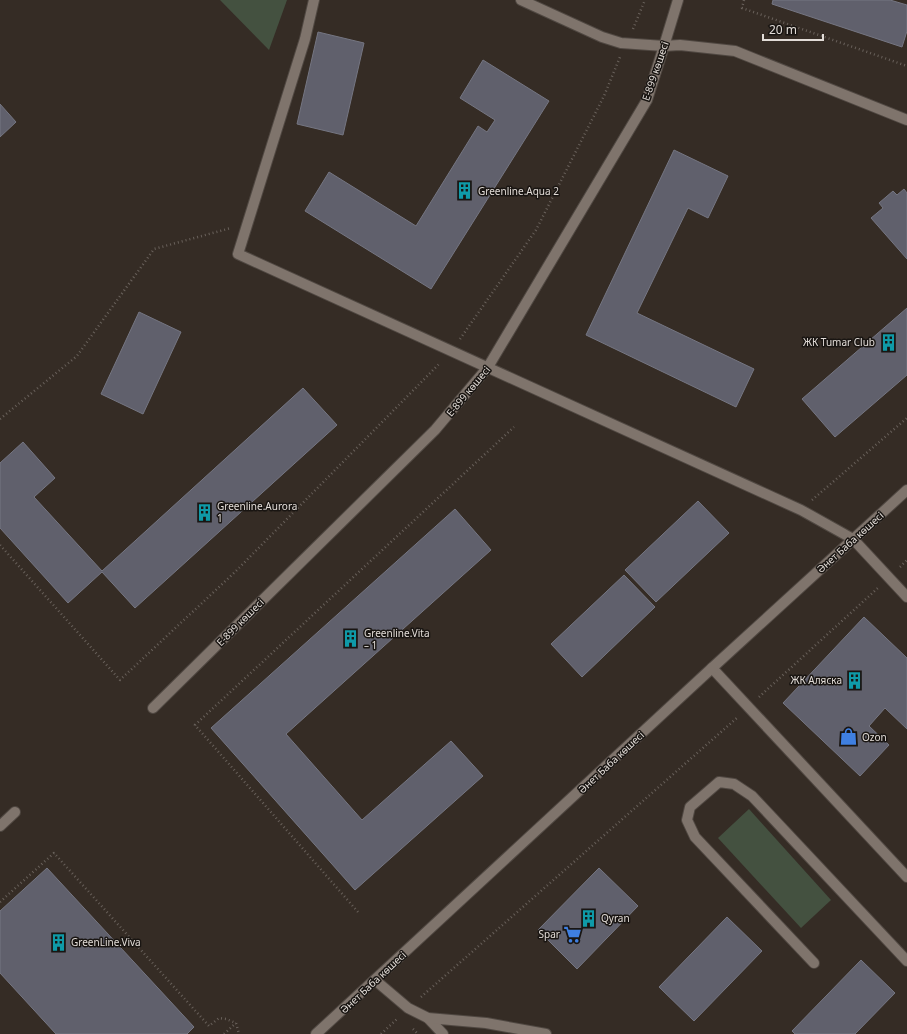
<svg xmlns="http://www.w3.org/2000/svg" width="907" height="1034" font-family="'Noto Sans',sans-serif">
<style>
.green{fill:#445140}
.building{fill:#60606c;stroke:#757682}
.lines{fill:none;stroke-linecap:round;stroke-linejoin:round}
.lane-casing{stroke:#504842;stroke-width:12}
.street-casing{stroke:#504842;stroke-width:12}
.secondary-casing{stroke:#504842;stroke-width:12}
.path{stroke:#69615b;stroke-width:2.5;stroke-dasharray:1 3;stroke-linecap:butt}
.lane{stroke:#7f746c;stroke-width:10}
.street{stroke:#7f746c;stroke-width:10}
.secondary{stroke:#7f746c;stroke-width:10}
.labels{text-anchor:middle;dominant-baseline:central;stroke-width:3;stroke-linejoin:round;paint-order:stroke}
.street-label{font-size:10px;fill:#e2dcd7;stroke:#191512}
.poi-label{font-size:10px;fill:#e2dcd7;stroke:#191512;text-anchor:start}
</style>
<rect width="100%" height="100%" fill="#352c25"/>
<!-- green -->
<g class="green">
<polygon points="220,0 287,0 269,50"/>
<polygon points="749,809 831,900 801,928 718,838"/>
</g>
<!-- building -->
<g class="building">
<polygon points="773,0 890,0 907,5 907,31 902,47 772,4"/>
<polygon points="318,32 364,43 343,135 297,124"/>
<polygon points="483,60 549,101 431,289 305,211 329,172 416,226 478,126 487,132 495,120 460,98"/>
<polygon points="0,104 16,122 0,137"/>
<polygon points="674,150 728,176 708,218 688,208 637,313 754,369 736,407 586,335"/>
<polygon points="904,189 907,193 907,259 871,218 883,208 879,203 893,191 897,195"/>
<polygon points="907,308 907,375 835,437 802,399"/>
<polygon points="139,312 181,332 143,414 101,394"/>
<polygon points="303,388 337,425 135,608 102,572 68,603 0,528 0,463 23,442 55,478 34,497 102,571"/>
<polygon points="698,501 729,533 656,602 625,570"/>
<polygon points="455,509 491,550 286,734 362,820 451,741 483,776 355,890 211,728"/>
<polygon points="624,575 655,607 582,677 551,644"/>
<polygon points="864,617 907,658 907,729 885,708 869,726 889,745 860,776 783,703"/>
<polygon points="47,868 194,1027 187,1034 56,1034 0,973 0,911"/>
<polygon points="599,868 638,906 577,969 538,930"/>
<polygon points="727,917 762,951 694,1021 659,987"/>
<polygon points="861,960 895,993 855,1034 795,1034 792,1031"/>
</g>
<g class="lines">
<defs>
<polyline id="lane" points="428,1018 443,1034"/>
<g id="street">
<polyline points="314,0 305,39 238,254 801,510 853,539 907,597"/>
<polyline points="521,0 602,37 621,43 664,46 680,45 735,51 907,120"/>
<polyline points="712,668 907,877"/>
<polyline points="153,708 435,430 488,367 647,100 664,46 678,0"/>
<polyline points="0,826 15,812"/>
<polyline points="814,963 695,837 687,820 690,807 719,782 734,784 752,796 907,961"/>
<polyline points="375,980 408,1008 428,1018 486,1023 546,1034"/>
</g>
<polyline id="secondary" points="316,1034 712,668 907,490"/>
</defs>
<!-- lane casing -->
<use href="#lane" class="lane-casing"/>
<!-- street casing -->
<use href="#street" class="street-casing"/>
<!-- secondary casing -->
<use href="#secondary" class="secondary-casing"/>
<!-- path -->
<g class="path">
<polyline points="744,0 742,8 907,66"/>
<polyline points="633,29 645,0"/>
<polyline points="460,339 536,230 604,96 620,57"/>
<polyline points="0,419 77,356 154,249 231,228"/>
<polyline points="812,500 907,418"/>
<polyline points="0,545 120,680 235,572 440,363"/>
<polyline points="900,567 907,560"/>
<polyline points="759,697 879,587"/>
<polyline points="0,902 54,853 209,1026 219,1018 226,1019 236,1023 239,1034"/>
<polyline points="358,912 195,725 514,427"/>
<polyline points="421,997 738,717"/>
<polyline points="413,1029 418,1034"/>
<polyline points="224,1034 236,1023"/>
<polyline points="381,1034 398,1018"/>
</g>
<!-- lane -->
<use href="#lane" class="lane"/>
<!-- street -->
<use href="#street" class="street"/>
<!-- secondary -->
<use href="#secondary" class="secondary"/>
</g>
<!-- icons -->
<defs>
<symbol id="building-bare" viewBox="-9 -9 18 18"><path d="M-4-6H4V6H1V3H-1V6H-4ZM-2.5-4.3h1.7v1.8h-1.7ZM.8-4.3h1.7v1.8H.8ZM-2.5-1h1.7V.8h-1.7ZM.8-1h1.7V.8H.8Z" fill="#0f9aa8" stroke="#191512" stroke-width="2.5" paint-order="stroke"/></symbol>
<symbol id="shop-bare" viewBox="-9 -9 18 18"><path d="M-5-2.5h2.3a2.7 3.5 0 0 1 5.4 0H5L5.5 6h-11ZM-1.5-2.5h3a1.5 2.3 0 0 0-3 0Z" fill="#3f7fe0" stroke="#191512" stroke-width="2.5" paint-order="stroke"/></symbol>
<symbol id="supermarket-bare" viewBox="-9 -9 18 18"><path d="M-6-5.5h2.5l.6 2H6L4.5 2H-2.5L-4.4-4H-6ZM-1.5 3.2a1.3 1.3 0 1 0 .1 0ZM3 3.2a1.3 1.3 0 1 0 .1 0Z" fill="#3f7fe0" stroke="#191512" stroke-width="2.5" paint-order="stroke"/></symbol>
</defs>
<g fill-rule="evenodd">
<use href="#building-bare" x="452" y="178" width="25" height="25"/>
<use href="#building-bare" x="876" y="330" width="25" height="25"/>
<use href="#building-bare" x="192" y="500" width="25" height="25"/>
<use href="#building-bare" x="338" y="626" width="25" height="25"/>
<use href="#building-bare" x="842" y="668" width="25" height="25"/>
<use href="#shop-bare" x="836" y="724" width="25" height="25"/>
<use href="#building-bare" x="576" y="906" width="25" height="25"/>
<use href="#supermarket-bare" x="560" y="922" width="25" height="25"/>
<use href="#building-bare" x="46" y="930" width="25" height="25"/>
</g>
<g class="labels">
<!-- street labels -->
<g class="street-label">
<text transform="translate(655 71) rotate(-71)">Е-899 көшесі</text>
<text transform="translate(468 391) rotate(-50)">Е-899 көшесі</text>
<text transform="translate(850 542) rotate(-42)">Әнет Баба көшесі</text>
<text transform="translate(240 622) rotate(-45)">Е-899 көшесі</text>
<text transform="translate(611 762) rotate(-43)">Әнет Баба көшесі</text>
<text transform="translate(373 982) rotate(-43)">Әнет Баба көшесі</text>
</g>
<!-- poi labels -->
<g class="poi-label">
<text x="478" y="191">Greenline.Aqua 2</text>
<text x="875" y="342" text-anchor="end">ЖК Tumar Club</text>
<text x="217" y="506">Greenline.Aurora<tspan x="217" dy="12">1</tspan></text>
<text x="364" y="633">Greenline.Vita<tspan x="364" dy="12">– 1</tspan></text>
<text x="842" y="680" text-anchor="end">ЖК Аляска</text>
<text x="862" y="737">Ozon</text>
<text x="601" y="918">Qyran</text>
<text x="560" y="934" text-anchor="end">Spar</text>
<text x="71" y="942">GreenLine.Viva</text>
</g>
</g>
<!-- scale -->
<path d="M763 34v6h60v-6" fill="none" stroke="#e2dcd7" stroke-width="2"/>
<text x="769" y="34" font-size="12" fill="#e2dcd7" stroke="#191512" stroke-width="3" paint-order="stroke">20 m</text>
</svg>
